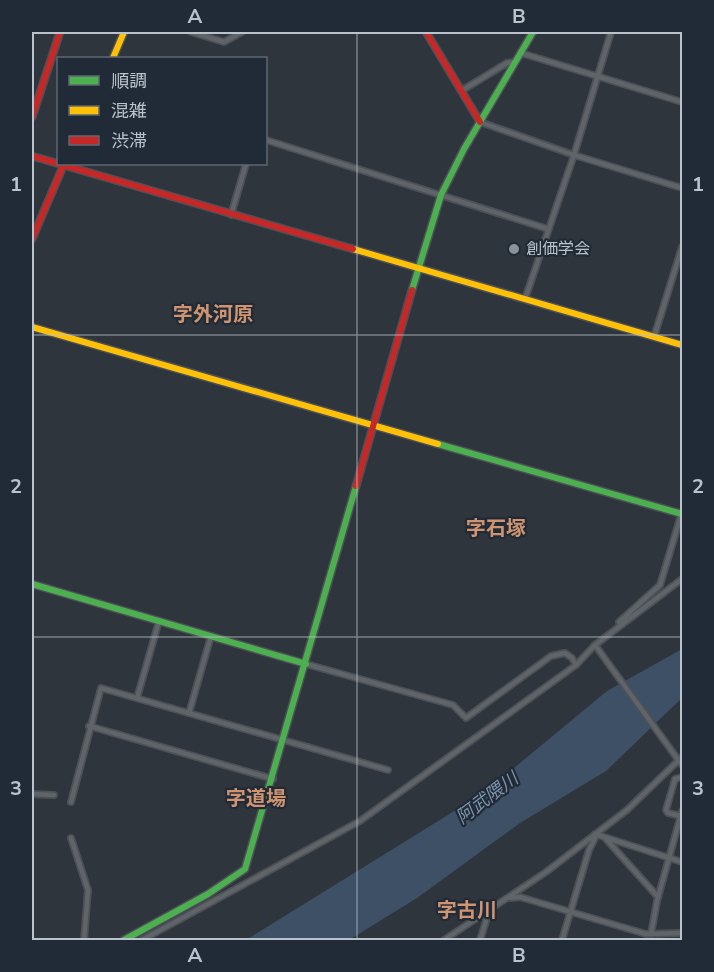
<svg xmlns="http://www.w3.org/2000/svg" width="714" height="972" font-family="'Nunito Sans','Noto Sans JP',sans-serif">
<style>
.water{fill:#3e5066}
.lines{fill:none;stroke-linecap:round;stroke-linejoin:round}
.street-casing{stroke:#4d5157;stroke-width:8}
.fast-casing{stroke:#4d5157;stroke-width:9}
.slow-casing{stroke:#4d5157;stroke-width:9}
.jam-casing{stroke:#4d5157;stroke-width:9}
.street{stroke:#5f6469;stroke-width:4.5}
.fast{stroke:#4caf50;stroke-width:6}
.slow{stroke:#ffc107;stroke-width:6}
.jam{stroke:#c62828;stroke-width:6}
.grid{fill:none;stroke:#bac2cb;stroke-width:1.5;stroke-opacity:0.55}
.poi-dot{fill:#899199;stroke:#212b37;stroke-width:2}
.labels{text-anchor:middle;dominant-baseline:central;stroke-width:4.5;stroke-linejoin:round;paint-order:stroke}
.poi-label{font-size:16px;fill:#bac2cb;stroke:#212b37;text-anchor:start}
.water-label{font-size:18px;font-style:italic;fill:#7d94ac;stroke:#212b37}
.quarter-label{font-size:20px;font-weight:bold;fill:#d09570;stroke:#212b37}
.neatline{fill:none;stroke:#bac2cb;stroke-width:2}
.grid-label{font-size:20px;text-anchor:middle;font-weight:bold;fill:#bac2cb}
</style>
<rect width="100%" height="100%" fill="#2f353c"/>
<!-- water -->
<polygon class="water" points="682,649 682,698 606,771 520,823 417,898 349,940 246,940 485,792 607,691"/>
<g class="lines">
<defs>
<g id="street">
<polyline points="191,32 224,42 242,32"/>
<polyline points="521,53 682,102"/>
<polyline points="461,91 507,63 515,62"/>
<polyline points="480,122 574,155 682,188"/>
<polyline points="266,140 548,229"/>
<polyline points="231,215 246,164"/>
<polyline points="525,299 574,155 611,32"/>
<polyline points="654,337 682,247"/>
<polyline points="619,622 660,585 682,512"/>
<polyline points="595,645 682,765"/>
<polyline points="306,664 453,705 466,718 551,656 565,653 572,658 576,665"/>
<polyline points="137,698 159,621"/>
<polyline points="189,713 211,636"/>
<polyline points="89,726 273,779"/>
<polyline points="32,794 54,795"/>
<polyline points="71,802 101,688 388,770"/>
<polyline points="681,816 668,813 666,810 675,779 682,777"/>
<polyline points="595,834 682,862"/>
<polyline points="71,838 88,890 84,940"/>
<polyline points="606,839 658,897"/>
<polyline points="511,898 520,897 646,934 682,933"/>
<polyline points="651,934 657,901 682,811"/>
<polyline points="142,940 360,821 576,665 595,645 682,579"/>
<polyline points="444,940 546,872 627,810 682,757"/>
<polyline points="480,940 486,921 486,913"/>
<polyline points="562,940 589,850 595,838"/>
</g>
<g id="fast">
<polyline points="412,290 441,195 464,149 533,32"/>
<polyline points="438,444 682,514"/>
<polyline points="32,584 306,664"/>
<polyline points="124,940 208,894 245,869 356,486"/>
</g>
<g id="slow">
<polyline points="113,58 124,32"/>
<polyline points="353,249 682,345"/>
<polyline points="32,327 438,444"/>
</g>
<g id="jam">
<polyline points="426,32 480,122"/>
<polyline points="32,117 60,32"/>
<polyline points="32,156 353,249"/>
<polyline points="32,239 64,164"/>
<polyline points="356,486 412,290"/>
</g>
</defs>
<!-- street casing -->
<use href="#street" class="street-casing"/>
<!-- fast casing -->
<use href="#fast" class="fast-casing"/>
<!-- slow casing -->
<use href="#slow" class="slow-casing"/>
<!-- jam casing -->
<use href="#jam" class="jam-casing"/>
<!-- street -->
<use href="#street" class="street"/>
<!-- fast -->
<use href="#fast" class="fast"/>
<!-- slow -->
<use href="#slow" class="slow"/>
<!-- jam -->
<use href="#jam" class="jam"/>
</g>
<!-- grid -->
<path class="grid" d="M357 32V940M32 335H682M32 637H682"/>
<!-- markers -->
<circle class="poi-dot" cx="514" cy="249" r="6"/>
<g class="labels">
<!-- poi labels -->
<g class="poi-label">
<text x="526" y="249">創価学会</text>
</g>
<!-- water labels -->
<g class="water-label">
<text transform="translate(487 798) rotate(-37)">阿武隈川</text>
</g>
<!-- quarter labels -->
<g class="quarter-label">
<text x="213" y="314">字外河原</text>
<text x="496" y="528">字石塚</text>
<text x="256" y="798">字道場</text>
<text x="467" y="910">字古川</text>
</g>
</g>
<!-- border -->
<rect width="714" height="972" fill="none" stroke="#212b37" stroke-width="66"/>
<!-- legend -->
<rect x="57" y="57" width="210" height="108" fill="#212b37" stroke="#5e6772" stroke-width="1.5"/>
<rect x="69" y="76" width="30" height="9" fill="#4caf50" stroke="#5e6772" stroke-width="1.5"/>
<text x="111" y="87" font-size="18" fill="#bac2cb">順調</text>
<rect x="69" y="106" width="30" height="9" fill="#ffc107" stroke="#5e6772" stroke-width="1.5"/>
<text x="111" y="117" font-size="18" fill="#bac2cb">混雑</text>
<rect x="69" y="136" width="30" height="9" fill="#c62828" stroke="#5e6772" stroke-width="1.5"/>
<text x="111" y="147" font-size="18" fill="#bac2cb">渋滞</text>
<rect x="33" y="33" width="648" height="906" class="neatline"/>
<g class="grid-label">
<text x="195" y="23">A</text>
<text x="519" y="23">B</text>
<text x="16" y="191">1</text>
<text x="698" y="191">1</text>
<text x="16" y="493">2</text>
<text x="698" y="493">2</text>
<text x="16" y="795">3</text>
<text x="698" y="795">3</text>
<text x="195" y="962">A</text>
<text x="519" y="962">B</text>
</g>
</svg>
